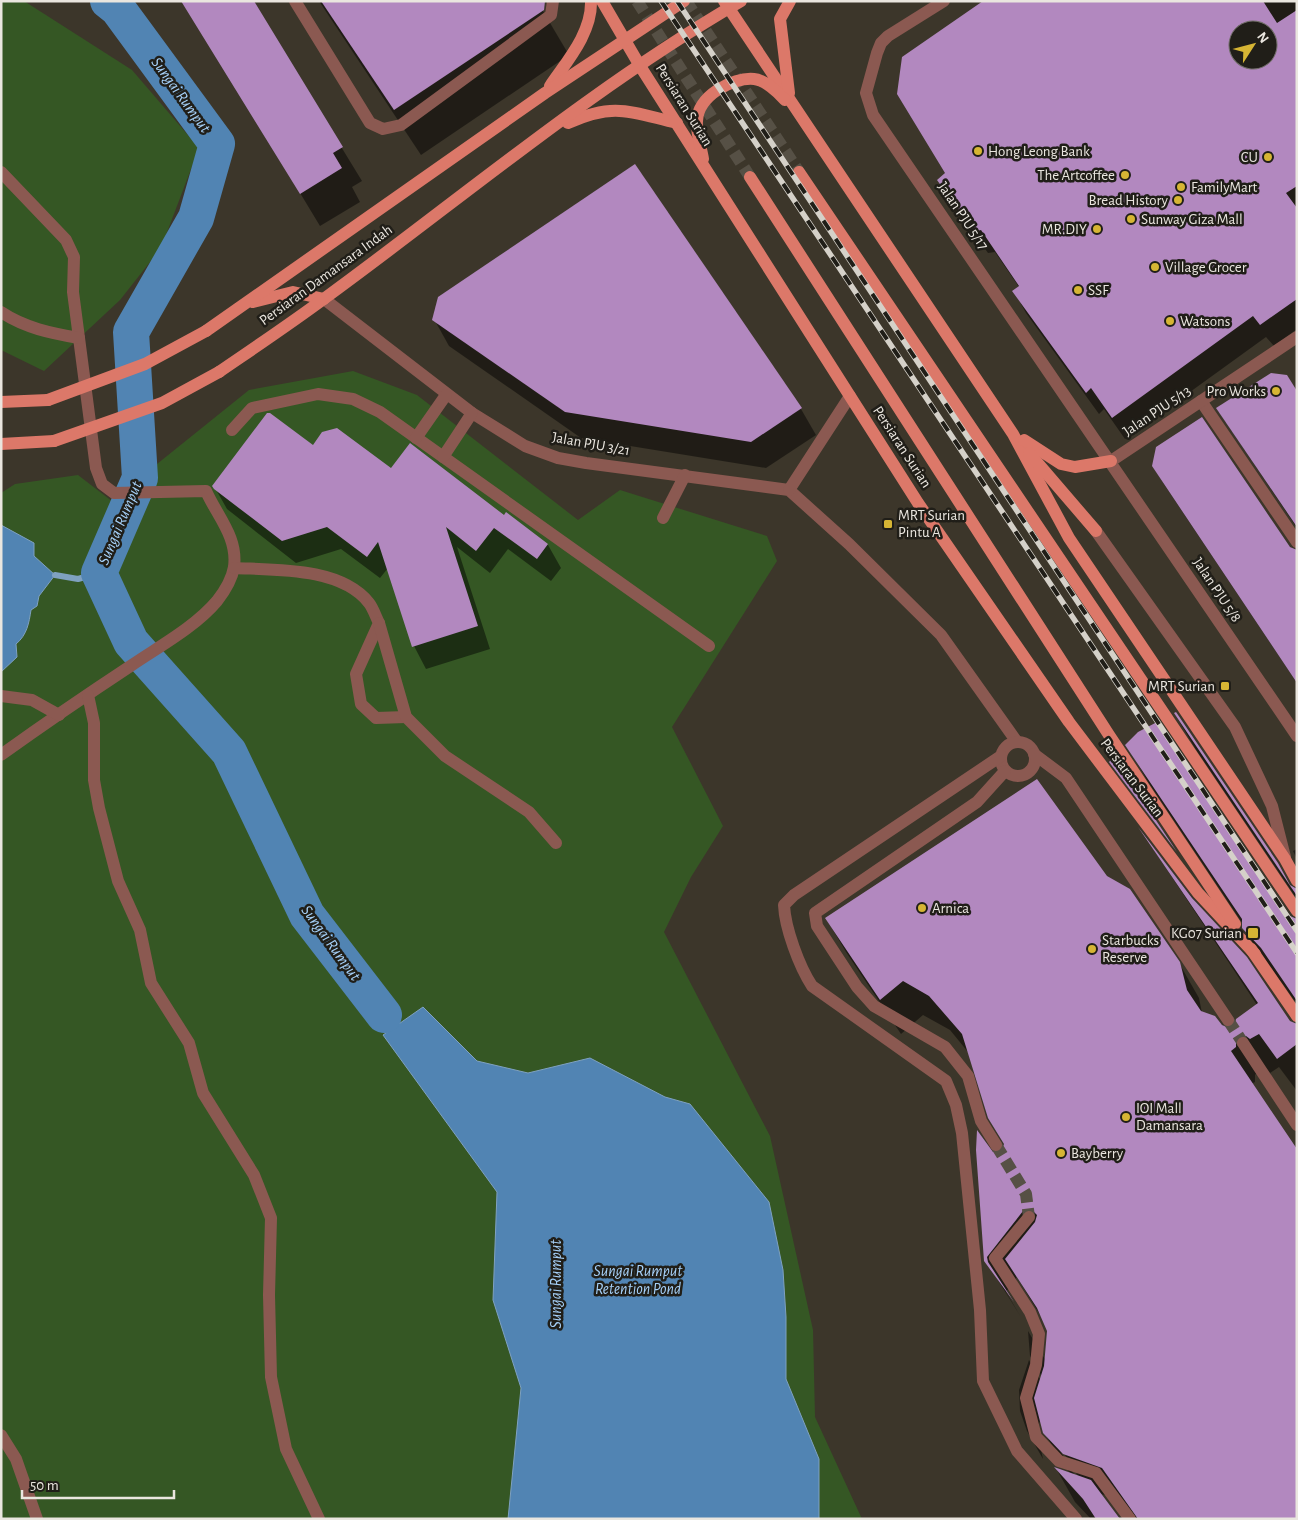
<svg xmlns="http://www.w3.org/2000/svg" width="1298" height="1520" font-family="'Alegreya Sans',sans-serif">
<style>
.green{fill:#355724}
.water{fill:#5184b3;stroke:#7fa1c0}
.shadow{fill:#0007;fill-rule:evenodd}
.lines{fill:none;stroke-linecap:round;stroke-linejoin:round}
.stream{stroke:#7fa1c0;stroke-width:6}
.river{stroke:#5184b3;stroke-width:36}
.building{fill:#b288bf;fill-rule:evenodd}
.minor-tunnel{stroke:#565045;stroke-width:12;stroke-dasharray:12 6;stroke-linecap:butt}
.major-tunnel{stroke:#565045;stroke-width:12;stroke-dasharray:12 6;stroke-linecap:butt}
.minor{stroke:#8b5951;stroke-width:12}
.major{stroke:#dc7869;stroke-width:12}
.rail-casing{stroke:#d5d1c9;stroke-width:5.5}
.rail{stroke:#201e18;stroke-width:4;stroke-dasharray:11;stroke-linecap:butt}
.major-bridge{stroke:#dc7869;stroke-width:12}
.poi-dot{fill:#d6b534;stroke:#201e18;stroke-width:2}
.labels{text-anchor:middle;dominant-baseline:central;stroke-width:5;stroke-linejoin:round;paint-order:stroke}
.street-label{font-size:15px;fill:#eae6df;stroke:#201e18}
.poi-label{font-size:15px;fill:#eae6df;stroke:#201e18;text-anchor:start}
.water-label{font-size:16px;font-style:italic;fill:#a6d1f9;stroke:#201e18}
</style>
<rect width="100%" height="100%" fill="#3c362a"/>
<!-- green -->
<g class="green">
<polygon points="1,1 24,1 132,70 199,148 161,248 120,300 44,371 1,350"/>
<polygon points="353,371 417,395 578,520 620,490 767,536 777,561 672,727 723,826 691,877 664,932 770,1136 813,1330 815,1417 862,1519 1,1519 1,493 15,484 78,475 117,505 157,464 249,390"/>
</g>
<!-- water -->
<g class="water">
<path d="M1 525 34 543V556L55 575 39 596 37 606 31 610C29 623 27 635 16 644L17 657 1 672Z"/>
<polygon points="423,1007 477,1061 528,1073 590,1058 665,1097 690,1104 769,1202 783,1270 786,1317 786,1379 819,1459 819,1519 508,1519 521,1388 493,1300 497,1192 383,1035"/>
</g>
<!-- shadow -->
<g class="shadow">
<polygon points="184,1 252,1 362,181 352,187 360,202 320,226"/>
<polygon points="319,1 537,1 569,55 421,155"/>
<path d="M986 1H1297V329L1274 346 1266 337 1125 439 1104 409 1099 414 1026 313 1014 291 1019 287 995 252 988 253 952 202 939 181 946 173ZM1238 30H1268V60H1238Z"/>
<polygon points="635,165 801,409 816,435 766,468 581,438 449,346 434,319"/>
<polygon points="1297,393 1297,528 1217,409"/>
<polygon points="313,447 391,470 504,517 506,514 548,545 561,568 551,581 508,549 490,573 457,547 490,649 426,669 414,646 388,568 380,578 341,549 296,563 227,509 214,486"/>
<polygon points="1153,466 1297,551 1297,683 1164,484"/>
<polygon points="1175,714 1292,889 1297,889 1297,899 1195,748"/>
<polygon points="1127,745 1289,916 1297,920 1297,1004 1282,983 1263,963 1243,924 1147,780"/>
<path d="M1150 844 1289 1021 1297 1025V1091L1279 1067 1270 1073 1267 1069 1259 1070 1255 1075V1082L1251 1084 1297 1519H1136L1123 1502 1099 1493 1118 1519H1091L1075 1502 1057 1470 1072 1475 1065 1467 1044 1432 1041 1417 1037 1431 1043 1459 1027 1431 1020 1411 1019 1390 1029 1360 1041 1381 1042 1377 1030 1356 1028 1331 1046 1361 1048 1331 1042 1318 1017 1277 1006 1292 1021 1317 986 1261 992 1154 1002 1153 1005 1144 968 1052 950 1030 923 1015 901 1034 846 952 826 918 1106 877 1179 963 1199 998 1202 1013 1229 1029 1257 1005ZM1061 1448 1078 1476H1075L1059 1449Z"/>
<polygon points="1297,849 1297,859 1293,851"/>
</g>
<g class="lines">
<!-- stream -->
<polyline class="stream" points="55,575 78,579 99,573"/>
<!-- river -->
<polyline class="river" points="108,1 118,9 217,144 196,218 131,332 140,478 99,573 131,642 229,752 307,915 384,1015"/>
</g>
<!-- building -->
<g class="building">
<polygon points="181,1 254,1 343,147 333,153 342,168 300,194"/>
<polygon points="321,1 545,1 544,10 394,110"/>
<path d="M983 1H1263L1277 23 1297 10V186L1286 193 1297 208V299L1260 325 1253 316 1112 418 1091 388 1086 393 1012 291 1019 286 981 230 974 232 937 180 945 173 897 94 902 57ZM1238 30H1268V60H1238Z"/>
<polygon points="635,164 802,408 751,442 565,412 432,320 438,297"/>
<polygon points="1271,373 1287,375 1297,391 1297,527 1216,408"/>
<polygon points="267,413 270,413 313,445 322,432 337,428 391,468 410,443 504,515 506,512 548,544 537,559 494,528 476,551 446,527 478,626 412,647 378,542 367,557 327,527 282,541 214,489 212,486"/>
<polygon points="1202,417 1290,547 1297,550 1297,683 1152,466 1156,447"/>
<polygon points="1176,712 1278,863 1290,885 1297,889 1297,896 1174,713"/>
<polygon points="1159,721 1290,916 1297,919 1297,1001 1261,948 1242,928 1242,919 1125,745 1138,732"/>
<polygon points="1114,757 1177,852 1109,762"/>
<polygon points="1037,779 1107,876 1130,889 1180,962 1187,990 1201,1011 1215,1016 1222,1025 1229,1028 1235,1024 1236,1019 1258,1003 1138,827 1192,898 1247,957 1290,1021 1297,1024 1297,1044 1277,1059 1259,1034 1250,1039 1246,1036 1239,1036 1236,1040 1236,1047 1231,1051 1297,1149 1297,1519 1138,1519 1102,1468 1063,1454 1043,1433 1034,1398 1044,1366 1047,1331 1037,1308 1005,1259 1035,1222 1037,1215 1031,1209 1023,1211 987,1257 988,1262 1014,1302 984,1261 976,1150 977,1130 993,1152 1001,1152 1004,1144 988,1118 962,1034 929,996 903,981 880,1000 825,918"/>
<polygon points="1054,1467 1091,1480 1120,1519 1096,1519 1083,1499"/>
</g>
<g class="lines">
<!-- minor-tunnel -->
<g class="minor-tunnel">
<polyline points="1228,1020 1243,1043"/>
<polyline points="996,1145 1026,1194 1029,1217"/>
</g>
<!-- major-tunnel -->
<g class="major-tunnel">
<polyline points="637,1 750,177"/>
<polyline points="686,1 799,172"/>
</g>
<!-- minor -->
<g class="minor">
<polyline points="295,1 370,123 383,129 401,125 551,15 553,1"/>
<polyline points="944,1 888,36 881,43 877,53 866,93 873,115 1297,736"/>
<path d="M1 172 66 240 74 257 73 292 96 468 102 484 114 493 206 491C217 516 238 537 234 567 232 579 224 592 217 601 195 627 160 646 132 665 88 694 44 724 1 755"/>
<polyline points="324,299 472,413 525,446 558,458 586,463 789,490 849,544 941,635 1017,742"/>
<path d="M1 312C25 328 51 333 79 338"/>
<polyline points="1201,401 1297,542"/>
<polyline points="232,430 252,408 318,394 353,399 380,412 709,646"/>
<polyline points="416,438 446,395"/>
<polyline points="443,457 472,413"/>
<polyline points="1111,461 1297,337"/>
<polyline points="789,490 850,396"/>
<polyline points="663,518 685,475"/>
<polyline points="1096,531 1235,727 1272,806 1285,857"/>
<path d="M234 568C274 570 341 567 369 603 373 608 376 617 379 623L356 674 361 704 376 718 406 717"/>
<polyline points="379,623 406,717 445,756 529,812 556,843"/>
<polyline points="88,695 94,723 94,780 99,808 118,881 140,930 151,983 189,1043 203,1093 254,1175 271,1218 269,1295 271,1377 286,1449 319,1519"/>
<polyline points="1,696 32,700 59,715"/>
<circle cx="1018" cy="759" r="17"/>
<polyline points="1034,754 1066,778 1228,1020"/>
<path d="M1001 756 794 895 784 905C785 928 799 966 812 986L946 1081 956 1105 962 1133 980 1310 983 1381 1017 1451 1076 1519"/>
<polyline points="1243,1043 1297,1125"/>
<polyline points="996,1145 981,1121 968,1076 945,1047 874,1006 857,987 817,926 815,913 977,802 1005,771"/>
<polyline points="1029,1217 995,1258 1030,1312 1039,1334 1036,1365 1026,1398 1036,1437 1059,1461 1096,1473 1130,1519"/>
<polyline points="1,1435 16,1459 37,1519"/>
</g>
<!-- major -->
<g class="major">
<polyline points="602,1 640,66 918,503 1069,722 1198,893 1255,954"/>
<polyline points="724,1 1013,434 1069,538 1285,859 1297,881"/>
<path d="M550 86C567 61 592 33 591 1"/>
<polyline points="789,93 780,19 790,1"/>
<path d="M568 123C615 102 630 112 677 123"/>
<path d="M703 159C701 147 696 133 697 121 698 96 732 77 754 79 765 80 778 92 785 100"/>
<polyline points="799,172 1297,911"/>
<polyline points="750,177 1109,735 1235,924"/>
<polyline points="253,302 293,292 324,299"/>
<polyline points="206,331 545,93 684,1"/>
<path d="M219 372C254 348 290 324 325 298 462 198 593 87 741 1"/>
<polyline points="1,402 48,400"/>
<polyline points="1024,440 1061,464 1075,467 1111,461"/>
<polyline points="1,444 54,441"/>
<polyline points="1029,453 1096,531"/>
<polyline points="1251,949 1297,1016"/>
</g>
<defs>
<g id="rail">
<polyline points="661,1 1297,953"/>
<polyline points="677,1 1297,931"/>
</g>
</defs>
<!-- rail casing -->
<use href="#rail" class="rail-casing"/>
<!-- rail -->
<use href="#rail" class="rail"/>
<!-- major-bridge -->
<g class="major-bridge">
<polyline points="48,400 145,364 206,331"/>
<polyline points="54,441 162,403 219,372"/>
</g>
</g>
<!-- markers -->
<g class="poi-dot">
<circle cx="978" cy="151" r="5"/>
<circle cx="1268" cy="157" r="5"/>
<circle cx="1125" cy="175" r="5"/>
<circle cx="1181" cy="187" r="5"/>
<circle cx="1178" cy="200" r="5"/>
<circle cx="1131" cy="219" r="5"/>
<circle cx="1097" cy="229" r="5"/>
<circle cx="1155" cy="267" r="5"/>
<circle cx="1078" cy="290" r="5"/>
<circle cx="1170" cy="321" r="5"/>
<circle cx="1276" cy="391" r="5"/>
<rect x="883" y="519" width="10" height="10" rx="2.5"/>
<rect x="1220" y="681" width="10" height="10" rx="2.5"/>
<circle cx="922" cy="908" r="5"/>
<rect x="1247" y="927" width="12" height="12" rx="2.5"/>
<circle cx="1092" cy="949" r="5"/>
<circle cx="1126" cy="1117" r="5"/>
<circle cx="1061" cy="1153" r="5"/>
</g>
<g class="labels">
<!-- street labels -->
<g class="street-label">
<text transform="translate(684 105) rotate(58)">Persiaran Surian</text>
<text transform="translate(963 216) rotate(56)">Jalan PJU 5/17</text>
<text transform="translate(326 275) rotate(-36)">Persiaran Damansara Indah</text>
<text transform="translate(1157 411) rotate(-34)">Jalan PJU 5/13</text>
<text transform="translate(591 444) rotate(10)">Jalan PJU 3/21</text>
<text transform="translate(902 447) rotate(57)">Persiaran Surian</text>
<text transform="translate(1217 590) rotate(56)">Jalan PJU 5/8</text>
<text transform="translate(1132 778) rotate(53)">Persiaran Surian</text>
</g>
<!-- poi labels -->
<g class="poi-label">
<text x="988" y="151">Hong Leong Bank</text>
<text x="1258" y="157" text-anchor="end">CU</text>
<text x="1115" y="175" text-anchor="end">The Artcoffee</text>
<text x="1191" y="187">FamilyMart</text>
<text x="1168" y="200" text-anchor="end">Bread History</text>
<text x="1141" y="219">Sunway Giza Mall</text>
<text x="1087" y="229" text-anchor="end">MR.DIY</text>
<text x="1165" y="267">Village Grocer</text>
<text x="1088" y="290">SSF</text>
<text x="1180" y="321">Watsons</text>
<text x="1266" y="391" text-anchor="end">Pro Works</text>
<text x="898" y="515">MRT Surian<tspan x="898" dy="17">Pintu A</tspan></text>
<text x="1215" y="686" text-anchor="end">MRT Surian</text>
<text x="932" y="908">Arnica</text>
<text x="1242" y="933" text-anchor="end">KG07 Surian</text>
<text x="1102" y="940">Starbucks<tspan x="1102" dy="17">Reserve</tspan></text>
<text x="1136" y="1108">IOI Mall<tspan x="1136" dy="17">Damansara</tspan></text>
<text x="1071" y="1153">Bayberry</text>
</g>
<!-- water labels -->
<g class="water-label">
<text transform="translate(181 95) rotate(54)">Sungai Rumput</text>
<text transform="translate(120 523) rotate(-67)">Sungai Rumput</text>
<text transform="translate(331 943) rotate(54)">Sungai Rumput</text>
<text x="638" y="1271">Sungai Rumput<tspan x="638" dy="18">Retention Pond</tspan></text>
<text transform="translate(556 1284) rotate(-90)">Sungai Rumput</text>
</g>
</g>
<!-- border -->
<rect width="1298" height="1520" fill="none" stroke="#eae6df" stroke-width="5"/>
<!-- north arrow -->
<g transform="translate(1253 45) rotate(54)"><circle r="24" fill="#201e18" stroke="#716e68"/>
<path d="M0-4L9 19L0 12L-9 19Z" fill="#d6b534"/>
<text y="-8" font-size="14" font-weight="bold" text-anchor="middle" fill="#eae6df">N</text>
</g>
<!-- scale -->
<path d="M22 1490v8h152v-8" fill="none" stroke="#eae6df" stroke-width="2.5"/>
<text x="30" y="1490" font-size="15" fill="#eae6df" stroke="#201e18" stroke-width="4" paint-order="stroke">50 m</text>
</svg>
